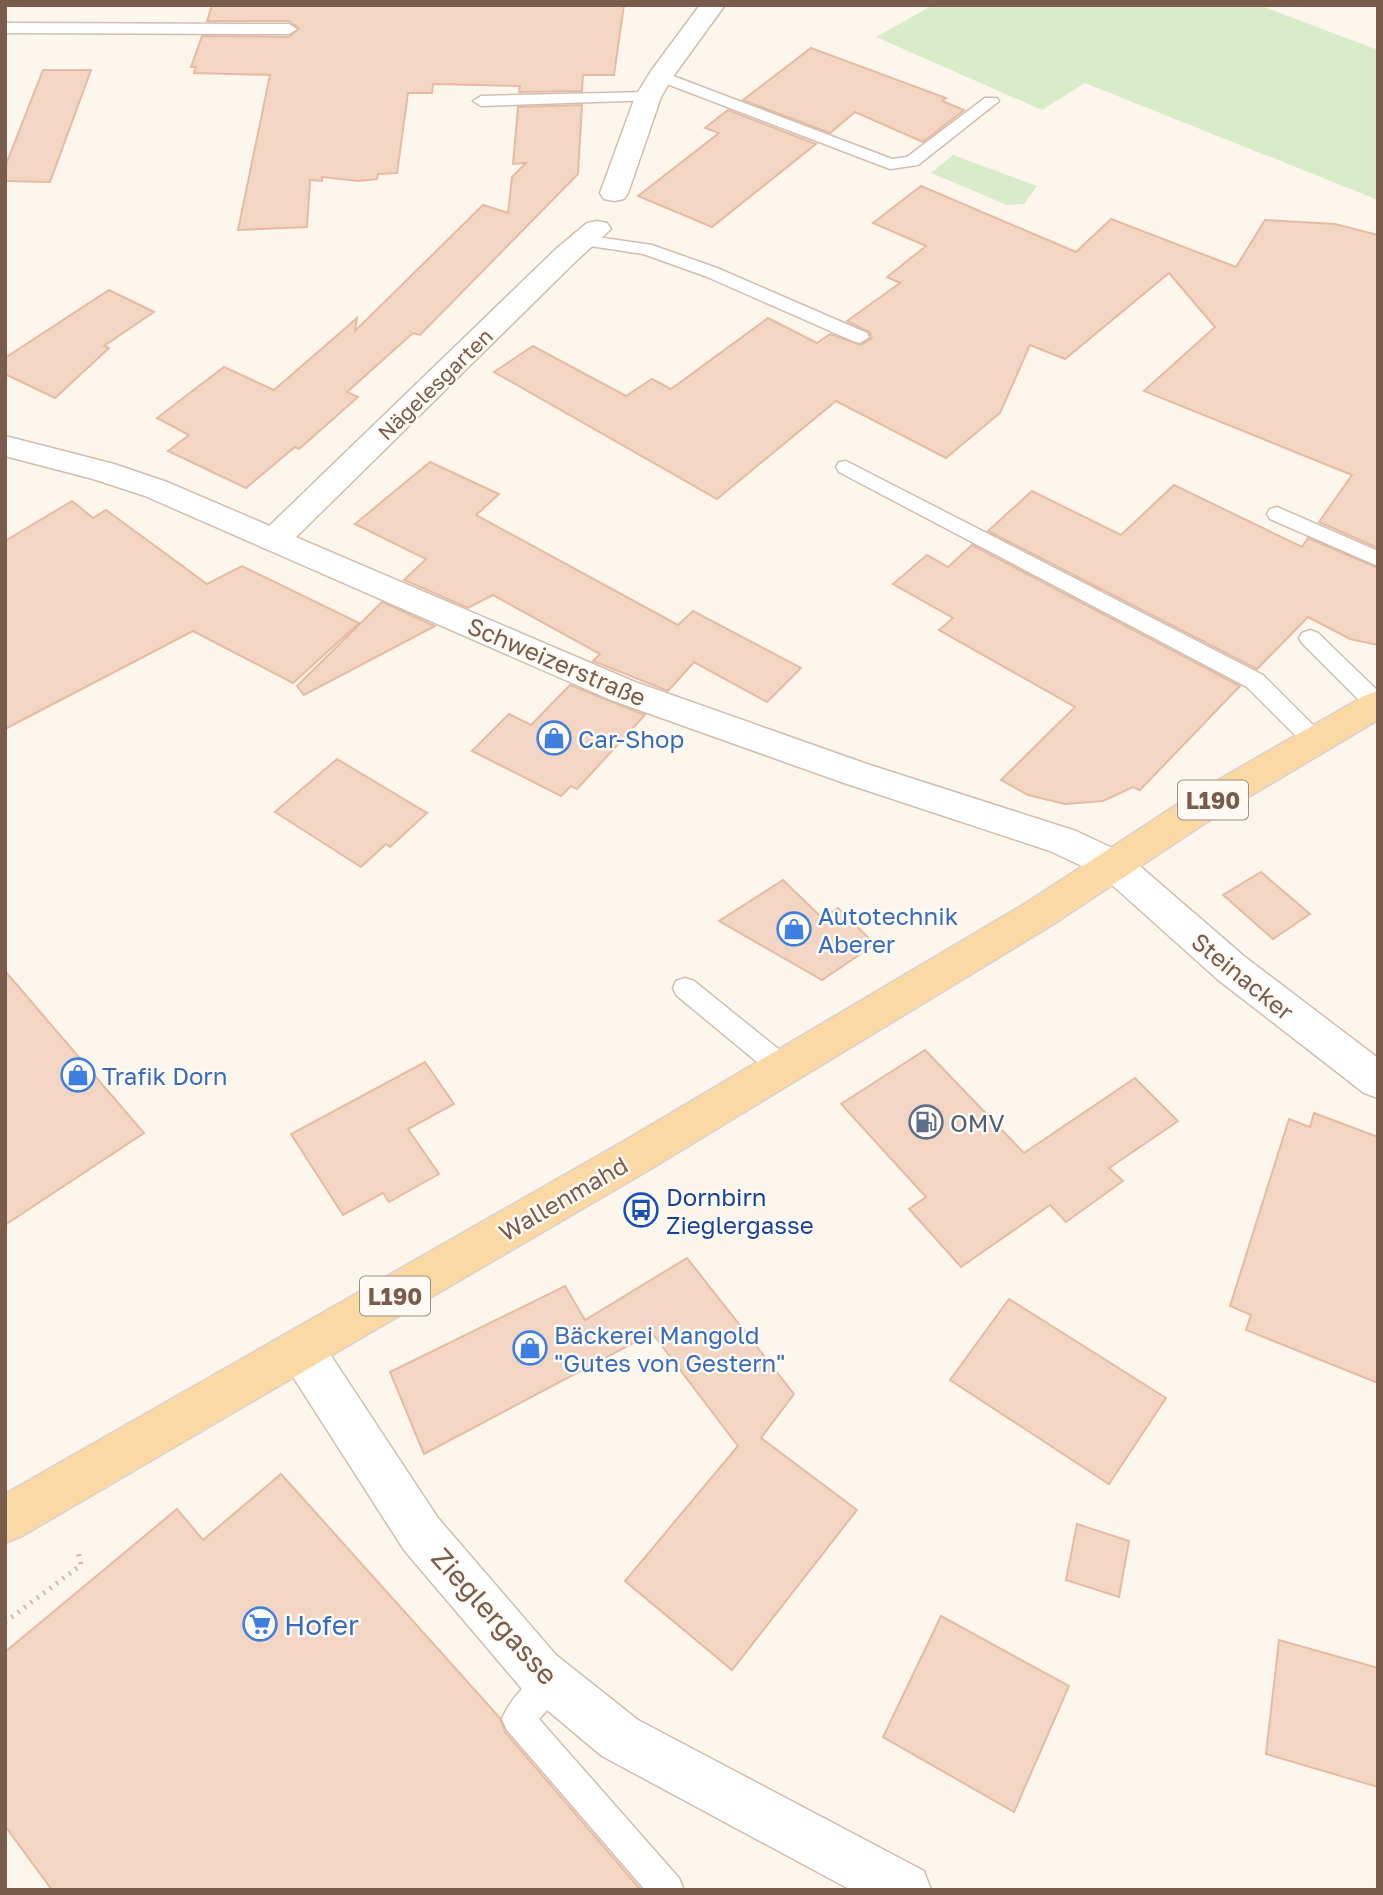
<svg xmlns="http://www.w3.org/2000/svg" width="1383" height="1895" font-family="'Golos Text',sans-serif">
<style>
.green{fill:#d8ecc9}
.building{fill:#f3d5c3;stroke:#e6bba3;stroke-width:2}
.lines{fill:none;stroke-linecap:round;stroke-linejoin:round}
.service-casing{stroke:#d1beb0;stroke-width:3}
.minor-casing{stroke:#d1beb0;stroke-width:3}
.tertiary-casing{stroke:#d1beb0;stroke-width:3}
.primary-casing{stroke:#dad1cd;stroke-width:3}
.path{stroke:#d9b8a5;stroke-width:5;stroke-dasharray:2 6;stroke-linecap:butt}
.service{fill:#fff;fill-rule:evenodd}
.minor{fill:#fff;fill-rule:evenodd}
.tertiary{fill:#fff;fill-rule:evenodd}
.primary{fill:#fbd9a5;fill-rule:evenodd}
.labels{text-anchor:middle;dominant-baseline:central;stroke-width:5;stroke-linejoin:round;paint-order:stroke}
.far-street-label{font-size:21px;fill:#7a5c4d;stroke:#fffaf3}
.shield{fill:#fffaf3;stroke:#a28b7f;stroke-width:2}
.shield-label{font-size:23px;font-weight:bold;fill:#7a5c4d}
.street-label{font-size:24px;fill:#7a5c4d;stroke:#fffaf3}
.shop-label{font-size:24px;fill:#366cbe;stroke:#fffaf3;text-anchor:start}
.service-label{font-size:24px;fill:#4e5e75;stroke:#fffaf3;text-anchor:start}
.transit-label{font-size:24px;fill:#164399;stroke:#fffaf3;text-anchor:start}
.near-street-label{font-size:28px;fill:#7a5c4d;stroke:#fffaf3}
.near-shop-label{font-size:28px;fill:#366cbe;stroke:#fffaf3;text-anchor:start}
</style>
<rect width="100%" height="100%" fill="#fdf6ec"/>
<!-- green -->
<g class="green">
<polygon points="933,5 1259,5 1378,50 1378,200 1085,83 1042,110 876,37"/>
<polygon points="953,155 1037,186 1024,204 1007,205 931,173"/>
</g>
<!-- building -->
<g class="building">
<polygon points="212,5 624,5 614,75 583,75 582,91 519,92 520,86 433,84 432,93 408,93 397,173 378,174 377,179 359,181 322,177 322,181 310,180 307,227 238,230 270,75 194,73 196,67 191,67 202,36 289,37 299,28 289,21 207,21"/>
<polygon points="811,48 946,98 942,101 964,110 923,142 855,112 830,133 743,100"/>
<polygon points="43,70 91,70 50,182 5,181 5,167"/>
<polygon points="582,105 578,174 420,335 413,333 347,392 358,397 299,449 295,447 246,488 168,451 189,435 157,418 224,367 274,390 357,318 355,331 483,205 508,213 512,177 526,163 513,164 518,107"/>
<polygon points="728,110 816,144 712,227 638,196 719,133 705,128"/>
<polygon points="921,186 1076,252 1111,219 1236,267 1265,220 1335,224 1378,235 1378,548 1319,522 1352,475 1144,391 1215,327 1169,273 1065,359 1030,345 1000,413 946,458 836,401 717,499 494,372 533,346 626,396 652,379 671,389 768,318 817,343 830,334 861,345 872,338 869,332 847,321 900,283 887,277 926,246 873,223"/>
<polygon points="109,290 154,312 104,346 109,348 55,398 5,374 5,358"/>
<polygon points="430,462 499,494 476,515 678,625 693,611 801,668 767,702 694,662 668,691 593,661 600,654 493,595 468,608 404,580 426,559 355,524"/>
<polygon points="1174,485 1302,547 1308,538 1378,568 1378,645 1350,639 1308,617 1257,669 988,531 1032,491 1121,535"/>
<polygon points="72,501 93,518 106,510 207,584 242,566 359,623 293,683 193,631 5,729 5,541"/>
<polygon points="972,545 1240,686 1140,790 1133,787 1103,801 1065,804 1028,795 1001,780 1075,707 939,630 953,618 893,584 927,555 948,567"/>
<polygon points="382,602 435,626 304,695 297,686"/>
<polygon points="570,685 645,715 577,789 571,786 561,796 472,751 509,714 531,725"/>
<polygon points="337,759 427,813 390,847 386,844 361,867 275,812"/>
<polygon points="1261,872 1310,914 1273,939 1223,895"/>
<polygon points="783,880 822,918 838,908 875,944 822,980 719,921"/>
<polygon points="5,971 144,1133 5,1225"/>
<polygon points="925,1050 1024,1153 1135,1078 1178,1121 1109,1168 1123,1181 1066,1222 1050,1205 961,1267 909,1209 926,1197 841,1104"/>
<polygon points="425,1062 454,1104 408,1129 439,1174 389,1202 383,1193 343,1215 291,1134"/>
<polygon points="1314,1113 1378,1137 1378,1383 1246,1330 1251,1315 1230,1306 1289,1119 1310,1127"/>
<polygon points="687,1258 794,1394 761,1438 857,1510 732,1670 625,1581 738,1446 652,1333 424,1454 390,1372 565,1286 585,1320"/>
<polygon points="1009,1299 1166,1398 1109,1484 950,1380"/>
<polygon points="281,1474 500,1718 505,1732 641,1890 52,1890 5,1826 5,1652 177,1509 203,1540"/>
<polygon points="1077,1524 1129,1541 1119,1597 1066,1580"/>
<polygon points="941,1616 1069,1686 1014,1812 883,1737"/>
<polygon points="1279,1640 1378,1668 1378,1787 1266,1754"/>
</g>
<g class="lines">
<defs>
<g id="service">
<polygon points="5,23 289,24 297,29 289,34 5,33"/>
<polygon points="660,71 892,159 907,157 985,98 997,98 999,101 918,165 890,169 654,79 652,76"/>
<polygon points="648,92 656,97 654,100 481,106 473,101 481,96"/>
<polygon points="583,235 652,245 717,268 867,333 869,337 860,343 853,341 705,276 643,254 577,244 574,240 577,236"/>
<polygon points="846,461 1263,675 1322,734 1325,740 1322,746 1314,748 1306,746 1247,687 839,472 836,467 839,462"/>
<polygon points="1277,507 1378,551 1378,566 1270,519 1267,514 1270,509"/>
<polygon points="1310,630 1318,633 1378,691 1378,713 1370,711 1302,643 1299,638 1302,633"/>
<polygon points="685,978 694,981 792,1060 796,1068 792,1076 783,1079 774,1076 676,995 673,988 676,981"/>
<path d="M552 1666 563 1671 568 1682 563 1693 539 1719 679 1878 684 1890H645L507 1730 502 1719C510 1699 532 1675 552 1666Z"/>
</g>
<g id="minor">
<polygon points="700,5 725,5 672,78 661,97 628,193 624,199 614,201 604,199 600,193 635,97 651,71"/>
<polygon points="597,221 607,223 611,229 576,261 285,548 274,551 263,548 258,540 263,532 556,249 587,223"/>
<polygon points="302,1330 318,1336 438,1518 556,1655 638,1720 924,1871 931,1890 851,1890 602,1756 522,1689 404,1550 286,1366 280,1351 286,1336"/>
</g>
<polygon id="tertiary" points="5,436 114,464 167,482 635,682 867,764 1076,831 1127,855 1245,957 1378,1058 1378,1098 1364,1093 1217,979 1101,875 1050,851 841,782 611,700 145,496 93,479 5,456"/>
<polygon id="primary" points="1378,691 1378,720 1213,818 1052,925 654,1167 22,1536 5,1543 5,1494 624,1141 1026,903 1187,798 1366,695"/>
</defs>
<!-- service casing -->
<use href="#service" class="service-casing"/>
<!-- minor casing -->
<use href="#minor" class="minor-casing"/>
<!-- tertiary casing -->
<use href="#tertiary" class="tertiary-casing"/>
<!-- primary casing -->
<use href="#primary" class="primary-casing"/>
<!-- path -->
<polyline class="path" points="5,1622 81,1565 78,1551"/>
<!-- service -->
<use href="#service" class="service"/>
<!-- minor -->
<use href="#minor" class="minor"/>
<!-- tertiary -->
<use href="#tertiary" class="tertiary"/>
<!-- primary -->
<use href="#primary" class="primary"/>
</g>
<!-- icons -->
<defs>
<symbol id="shop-ring" viewBox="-11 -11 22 22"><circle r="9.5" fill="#fffaf3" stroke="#3f7fe0" stroke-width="1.5"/><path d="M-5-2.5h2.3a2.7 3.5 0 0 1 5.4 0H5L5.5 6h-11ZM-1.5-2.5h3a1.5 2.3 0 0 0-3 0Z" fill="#3f7fe0"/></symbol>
<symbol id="fuel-ring" viewBox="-11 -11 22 22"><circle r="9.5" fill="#fffaf3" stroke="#5c6f8a" stroke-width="1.5"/><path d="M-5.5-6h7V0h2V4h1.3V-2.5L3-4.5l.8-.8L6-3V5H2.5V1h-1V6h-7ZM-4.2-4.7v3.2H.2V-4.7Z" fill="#5c6f8a"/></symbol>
<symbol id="bus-ring" viewBox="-11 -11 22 22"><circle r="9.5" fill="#fffaf3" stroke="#1a4fb4" stroke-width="1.5"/><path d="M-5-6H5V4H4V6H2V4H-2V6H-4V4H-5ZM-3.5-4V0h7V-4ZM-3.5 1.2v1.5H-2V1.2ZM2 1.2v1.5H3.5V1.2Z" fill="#1a4fb4"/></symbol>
<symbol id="supermarket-ring" viewBox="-11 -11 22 22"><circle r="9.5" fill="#fffaf3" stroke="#3f7fe0" stroke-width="1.5"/><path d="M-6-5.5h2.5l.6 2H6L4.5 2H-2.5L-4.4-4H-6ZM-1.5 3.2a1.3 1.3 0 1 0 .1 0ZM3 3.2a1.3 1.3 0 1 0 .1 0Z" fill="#3f7fe0"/></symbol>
</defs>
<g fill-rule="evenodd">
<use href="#shop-ring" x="535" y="719" width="38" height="38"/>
<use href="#shop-ring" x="775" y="910" width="38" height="38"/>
<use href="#shop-ring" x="59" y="1056" width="38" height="38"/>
<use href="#fuel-ring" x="907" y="1103" width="38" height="38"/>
<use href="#bus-ring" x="622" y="1191" width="38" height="38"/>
<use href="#shop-ring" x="511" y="1329" width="38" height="38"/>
<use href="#supermarket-ring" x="241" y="1605" width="38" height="38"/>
</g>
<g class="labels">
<!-- far-street labels -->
<g class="far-street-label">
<text transform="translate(435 384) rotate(-44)">Nägelesgarten</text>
</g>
<!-- shield labels -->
<g class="shield">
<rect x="1178" y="780.5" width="70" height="39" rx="5"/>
<rect x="360" y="1276.5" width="70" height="39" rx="5"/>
</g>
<g class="shield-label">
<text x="1213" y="800">L190</text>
<text x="395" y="1296">L190</text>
</g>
<!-- street labels -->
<g class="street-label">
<text transform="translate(557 661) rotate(23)">Schweizerstraße</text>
<text transform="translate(1243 976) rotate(39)">Steinacker</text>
<text transform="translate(563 1198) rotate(-30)">Wallenmahd</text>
</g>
<!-- shop labels -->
<g class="shop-label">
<text x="578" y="738">Car-Shop</text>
<text x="818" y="915">Autotechnik<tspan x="818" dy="28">Aberer</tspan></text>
<text x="102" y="1075">Trafik Dorn</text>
<text x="554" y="1334">Bäckerei Mangold<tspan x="554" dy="28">"Gutes von Gestern"</tspan></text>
</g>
<!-- service labels -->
<g class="service-label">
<text x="950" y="1122">OMV</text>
</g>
<!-- transit labels -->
<g class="transit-label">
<text x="666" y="1196">Dornbirn<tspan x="666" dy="28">Zieglergasse</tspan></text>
</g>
<!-- near-street labels -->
<g class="near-street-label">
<text transform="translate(495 1616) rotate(48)">Zieglergasse</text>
</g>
<!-- near-shop labels -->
<g class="near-shop-label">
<text x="284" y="1624">Hofer</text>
</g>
</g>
<!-- border -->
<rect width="1383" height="1895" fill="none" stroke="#7a5c4d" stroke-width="14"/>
</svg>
